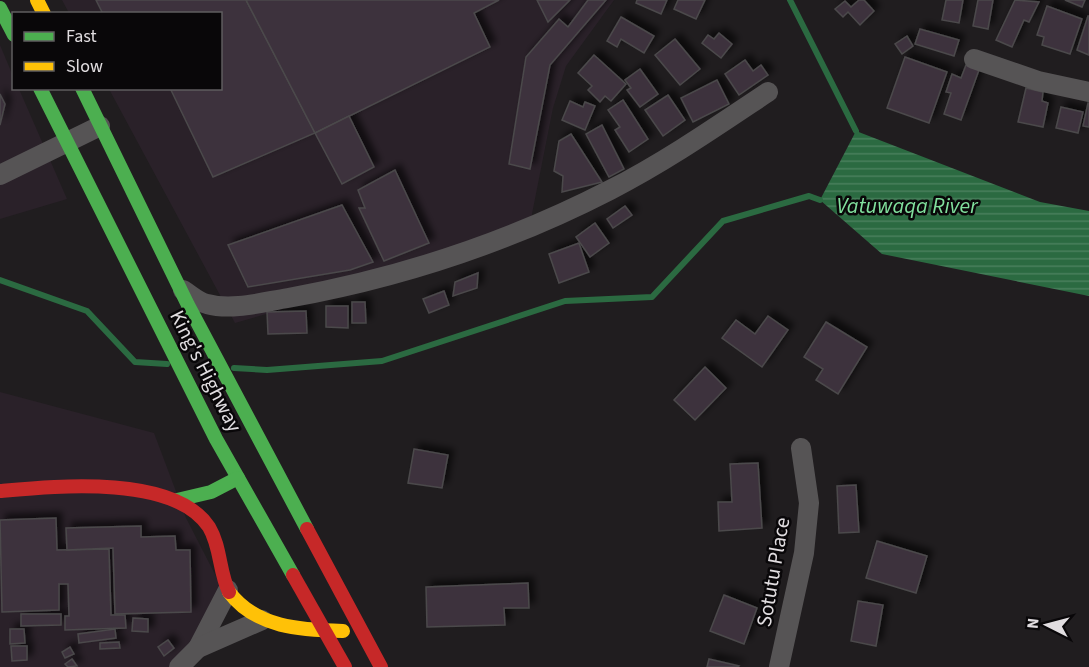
<svg xmlns="http://www.w3.org/2000/svg" width="1089" height="667" font-family="'Source Sans 3',sans-serif">
<style>
.built{fill:#2a2129}
.water{fill:url(#water-rules)}
.lines{fill:none;stroke-linecap:round;stroke-linejoin:round}
.stream{stroke:#2b6a41;stroke-width:6}
.building{fill:#3e333d;stroke:#4b494b;stroke-width:1.5;filter:url(#shadow)}
.street{stroke:#565455;stroke-width:20}
.fast{stroke:#4caf50;stroke-width:14}
.slow{stroke:#ffc107;stroke-width:14}
.jam{stroke:#c62828;stroke-width:14}
.labels{text-anchor:middle;dominant-baseline:central;stroke-width:5;stroke-linejoin:round;paint-order:stroke}
.street-label{font-size:21px;fill:#e1dde0;stroke:#090709}
.water-label{font-size:22px;font-style:italic;fill:#81e09d;stroke:#090709}
</style>
<defs>
<pattern id="water-rules" width="6" height="5" patternUnits="userSpaceOnUse" patternTransform="scale(1.5)"><rect width="6" height="5" fill="#2b6a41"/><path d="M0 2.5h6" fill="none" stroke="#497f5c"/></pattern>
<filter id="shadow"><feDropShadow dx="5.5" dy="-5.5" stdDeviation="3" flood-color="#0009"/></filter>
</defs>
<rect width="100%" height="100%" fill="#201d1f"/>
<!-- built -->
<g class="built">
<polygon points="62,0 614,0 566,66 553,108 527,239 235,323 109,89 220,88 220,14 69,13"/>
<polygon points="0,45 13,76 14,88 19,89 67,199 0,219"/>
<polygon points="0,392 154,433 186,518 221,586 196,640 170,667 0,667"/>
</g>
<!-- water -->
<polygon class="water" points="856,131 1040,202 1089,211 1089,296 882,254 820,200"/>
<g class="lines">
<!-- stream -->
<g class="stream">
<polyline points="790,0 856,131"/>
<polyline points="0,280 87,311 135,362 167,364"/>
<polyline points="234,368 267,370 382,361 565,301 652,297 723,221 809,196 820,200"/>
</g>
</g>
<!-- building -->
<g class="building">
<polygon points="96,0 246,0 315,133 213,177 170,88 220,88 220,14 103,14"/>
<polygon points="246,0 499,0 474,13 490,47 315,133"/>
<polygon points="537,0 570,0 548,22"/>
<polygon points="588,0 606,0 550,65 530,169 509,164 526,57 559,19 568,27"/>
<polygon points="637,0 667,0 661,14 636,3"/>
<polygon points="678,0 705,0 696,19 674,9"/>
<polygon points="859,0 864,0 874,11 860,25 848,12 843,17 835,9 845,1 851,7"/>
<polygon points="946,0 963,0 959,23 942,20"/>
<polygon points="978,0 993,0 988,29 973,26"/>
<polygon points="1015,0 1039,2 1029,22 1024,20 1012,47 996,40"/>
<polygon points="1065,0 1085,0 1082,7"/>
<polygon points="1047,6 1082,19 1070,54 1042,45 1044,37 1037,35"/>
<polygon points="1088,16 1089,16 1089,55 1077,50"/>
<polygon points="621,17 654,36 644,53 621,39 617,47 607,41"/>
<polygon points="920,29 959,40 954,56 915,44"/>
<polygon points="719,33 732,44 721,58 702,43 708,35 714,39"/>
<polygon points="907,36 913,46 902,54 895,44"/>
<polygon points="675,39 700,69 680,85 655,55"/>
<polygon points="594,55 626,84 611,101 605,96 600,102 588,90 592,86 578,73"/>
<polygon points="905,57 947,72 929,123 887,108"/>
<polygon points="745,60 753,71 761,65 768,75 739,95 725,74"/>
<polygon points="966,65 979,70 961,120 944,114 951,93 946,92 952,74 961,78"/>
<polygon points="640,69 658,94 640,107 627,90 631,88 625,80"/>
<polygon points="717,80 729,104 693,122 681,98"/>
<polygon points="1026,88 1043,92 1042,101 1048,103 1043,127 1018,122"/>
<polygon points="0,94 5,104 0,125"/>
<polygon points="668,95 685,120 663,136 645,110"/>
<polygon points="623,100 648,139 629,152 615,130 620,127 608,110"/>
<polygon points="570,101 583,107 585,102 595,106 585,130 562,120"/>
<polygon points="1088,103 1089,103 1089,127 1083,126"/>
<polygon points="1061,107 1083,112 1078,133 1056,128"/>
<polygon points="349,116 374,167 342,184 315,133"/>
<polygon points="602,125 624,169 609,177 586,134"/>
<polygon points="571,134 602,182 562,192 563,176 554,171 559,141"/>
<polygon points="395,170 429,243 384,261 359,208 365,208 358,190"/>
<polygon points="342,205 373,262 350,270 248,287 228,245"/>
<polygon points="625,206 632,215 613,228 607,219"/>
<polygon points="595,223 609,243 590,257 576,237"/>
<polygon points="579,243 589,272 559,283 549,254"/>
<polygon points="478,273 477,288 453,296 455,282"/>
<polygon points="444,291 449,305 429,313 423,299"/>
<polygon points="352,302 365,302 366,323 352,323"/>
<polygon points="326,306 348,306 348,328 326,327"/>
<polygon points="306,311 307,333 268,334 267,312"/>
<polygon points="768,316 788,330 762,367 722,338 736,320 755,334"/>
<polygon points="826,322 867,347 838,394 816,380 823,369 804,357"/>
<polygon points="705,367 726,388 695,420 674,400"/>
<polygon points="414,449 448,455 442,488 408,483"/>
<polygon points="758,463 762,528 719,531 718,502 732,502 730,464"/>
<polygon points="856,485 859,532 839,533 837,486"/>
<polygon points="56,518 57,550 109,549 111,615 125,615 126,628 65,630 65,616 69,616 68,584 59,584 59,610 2,612 0,520"/>
<polygon points="141,526 141,537 175,536 176,550 190,550 191,612 115,614 113,548 67,550 66,528"/>
<polygon points="877,541 927,556 916,593 866,578"/>
<polygon points="528,583 529,608 504,608 505,625 427,627 426,587"/>
<polygon points="724,595 757,608 744,644 710,631"/>
<polygon points="858,601 883,605 876,646 851,641"/>
<polygon points="21,614 61,614 61,625 21,626"/>
<polygon points="133,618 148,619 148,632 132,631"/>
<polygon points="10,629 24,629 25,643 10,644"/>
<polygon points="115,629 116,638 79,643 78,634"/>
<polygon points="168,640 174,648 164,656 158,647"/>
<polygon points="119,642 120,648 100,649 100,643"/>
<polygon points="11,646 27,646 27,660 12,661"/>
<polygon points="70,647 74,654 65,658 62,652"/>
<polygon points="72,659 77,666 68,667 65,664"/>
<polygon points="709,659 739,666 738,667 707,667"/>
</g>
<g class="lines">
<!-- street -->
<g class="street">
<polyline points="974,59 1038,81 1089,92"/>
<polyline points="0,175 100,126"/>
<path d="M183 290C191 295 198 302 207 304 232 311 263 302 288 298 399 278 509 242 610 190 665 162 717 126 768 92"/>
<polyline points="198,648 228,590"/>
<polyline points="179,667 198,648 262,620"/>
<polyline points="779,667 804,553 809,503 801,448"/>
</g>
<!-- fast -->
<g class="fast">
<polyline points="0,8 14,35"/>
<polyline points="40,88 216,439 293,575"/>
<polyline points="82,88 188,305 307,529"/>
<polyline points="177,500 211,492 238,478"/>
</g>
<!-- slow -->
<g class="slow">
<polyline points="37,0 44,14"/>
<path d="M229 592C256 628 301 630 343 631"/>
</g>
<!-- jam -->
<g class="jam">
<path d="M0 491C55 486 174 474 209 527 221 547 219 572 229 592"/>
<polyline points="307,529 381,667"/>
<polyline points="293,575 345,667"/>
</g>
</g>
<g class="labels">
<!-- street labels -->
<g class="street-label">
<text transform="translate(206 371) rotate(63)">King's Highway</text>
<text transform="translate(773 572) rotate(-80)">Sotutu Place</text>
</g>
<!-- water labels -->
<g class="water-label">
<text x="907" y="206">Vatuwaqa River</text>
</g>
</g>
<!-- legend -->
<rect x="12" y="12" width="210" height="78" fill="#090709" stroke="#5f5d5f" stroke-width="1.5"/>
<rect x="24" y="32" width="30" height="9" fill="#4caf50" stroke="#5f5d5f" stroke-width="1.5"/>
<text x="66" y="42" font-size="18" fill="#e1dde0">Fast</text>
<rect x="24" y="62" width="30" height="9" fill="#ffc107" stroke="#5f5d5f" stroke-width="1.5"/>
<text x="66" y="72" font-size="18" fill="#e1dde0">Slow</text>
<!-- north arrow -->
<g transform="translate(1047 625) rotate(276)" stroke="#090709" stroke-width="4.5" paint-order="stroke">
<path d="M0-4.5L10 22L0 15L-10 22Z" fill="#e1dde0"/>
<text y="-9" font-size="16" font-weight="bold" text-anchor="middle" fill="#e1dde0">N</text>
</g>
</svg>
